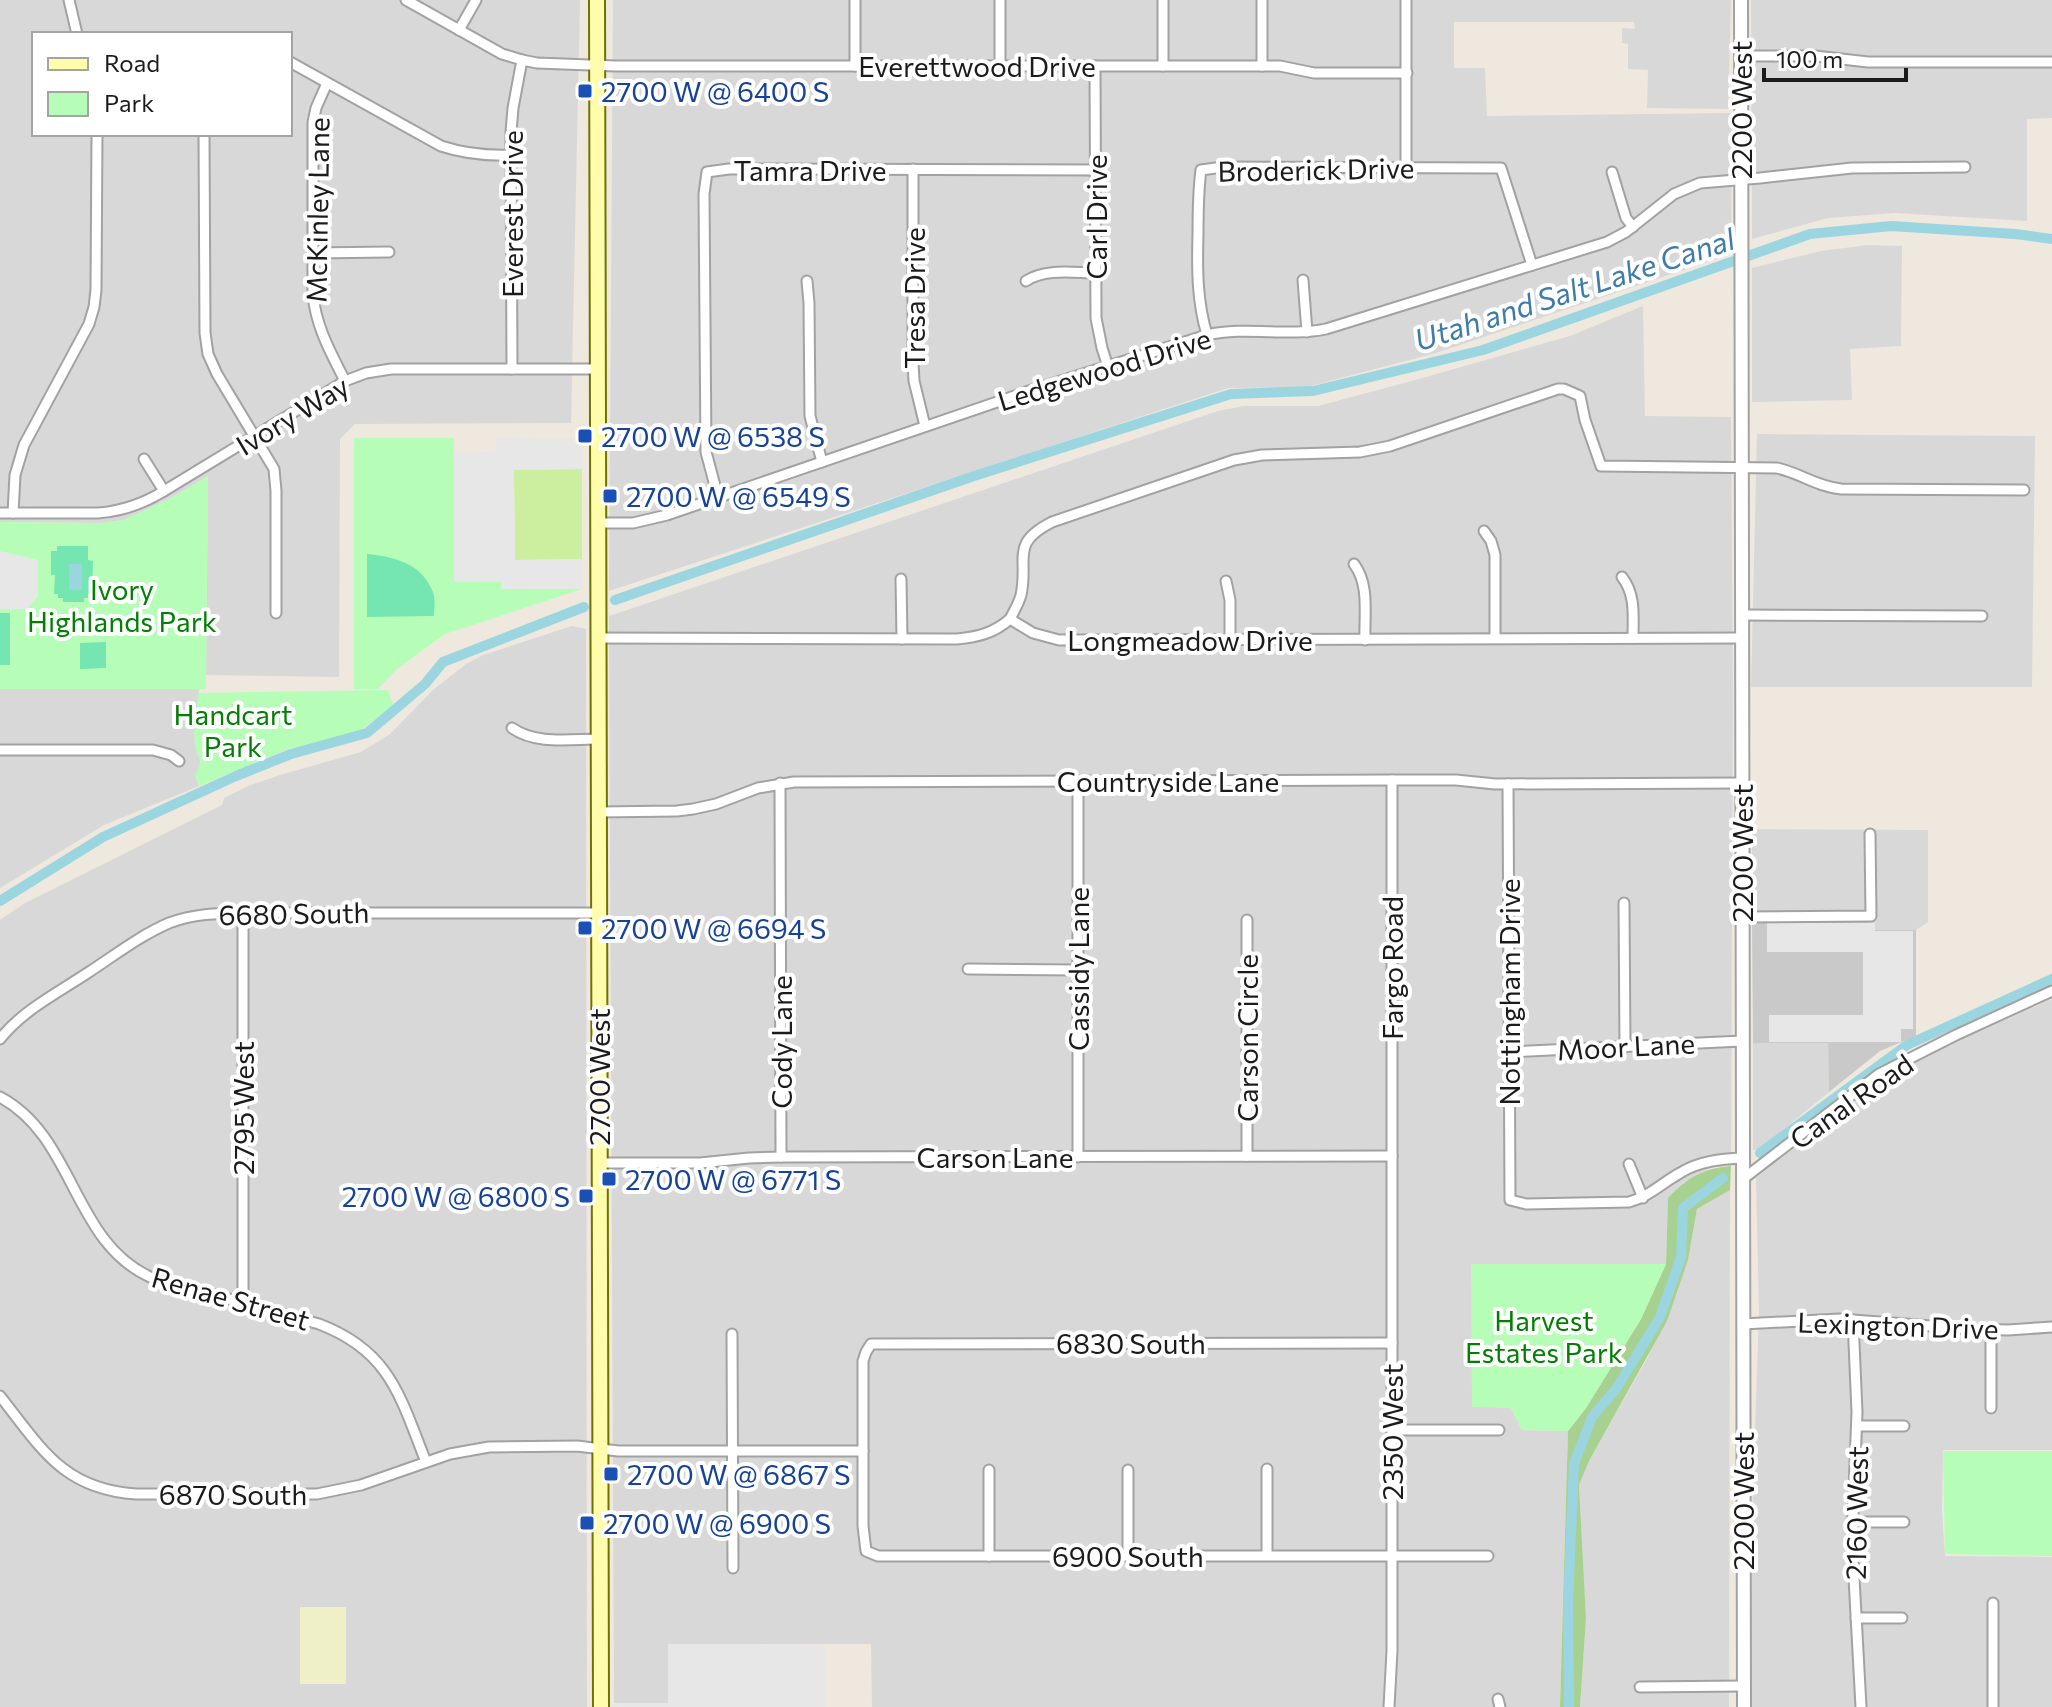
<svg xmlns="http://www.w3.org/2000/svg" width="2052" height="1707" font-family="Commissioner,sans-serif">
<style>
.residential{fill:#d9d8d8;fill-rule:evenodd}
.religious{fill:#c9c9c9}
.farmland{fill:#efefc8}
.grass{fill:#cbee9f}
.forest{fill:#a7d190}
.park{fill:#b6feb7}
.pitch{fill:#75e5b2}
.parking{fill:#e7e7e7}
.water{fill:#9bd5e0}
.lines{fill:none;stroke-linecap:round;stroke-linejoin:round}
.canal{stroke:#9bd5e0;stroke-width:10}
.minor-casing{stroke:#a2a2a2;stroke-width:13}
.tertiary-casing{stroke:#a2a2a2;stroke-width:16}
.secondary-casing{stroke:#6f7400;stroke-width:18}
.minor{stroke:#fff;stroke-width:9}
.tertiary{stroke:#fff;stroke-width:12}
.secondary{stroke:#fffdac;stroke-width:14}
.transit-dot{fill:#1a4fb4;stroke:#fff;stroke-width:3}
.labels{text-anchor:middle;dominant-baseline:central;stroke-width:8;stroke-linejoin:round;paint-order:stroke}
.street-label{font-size:28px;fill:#1b1b1b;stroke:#fff}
.transit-label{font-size:28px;fill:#164399;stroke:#fff;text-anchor:start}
.park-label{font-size:28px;fill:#028004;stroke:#fff}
.water-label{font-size:30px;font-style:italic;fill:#3f7ba9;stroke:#fff}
</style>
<rect width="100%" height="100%" fill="#eee8df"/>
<!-- residential -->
<g class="residential">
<path d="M0 0H580L571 423 355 424 340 439 339 677 206 675 208 476 173 497 124 520 101 523 0 522ZM34 34H290V134H34Z"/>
<polygon points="613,0 1731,0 1728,109 1647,108 1648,70 1628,69 1628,44 1622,43 1622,28 1635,29 1634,22 1454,22 1454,68 1485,68 1487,116 1732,113 1731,254 1436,353 1307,387 1228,388 609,591"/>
<polygon points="1751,0 2052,0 2052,118 2027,119 2027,221 1895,213 1828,218 1752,239"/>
<polygon points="1868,245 1902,246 1901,346 1850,349 1852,400 1752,402 1752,268 1821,251"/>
<polygon points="1643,306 1645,416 1731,417 1733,693 1731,1166 1712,1167 1684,1182 1668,1198 1666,1264 1472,1264 1511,1408 1522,1430 1568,1431 1560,1707 872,1707 871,1644 668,1644 668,1703 614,1703 609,616 1218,411 1244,406 1318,406 1419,379 1570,336"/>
<polygon points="1757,434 2035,436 2032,687 1751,687"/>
<polygon points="572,626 586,629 587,1707 0,1707 0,920 25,903 222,805 224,798 248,786 280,775 361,752 390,734 433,690 466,664 483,655"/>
<polygon points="0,689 199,689 195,746 200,755 200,766 195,775 199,786 104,825 0,888"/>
<polygon points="1752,829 1928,830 1928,922 1916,930 1875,930 1870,927 1868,921 1752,922"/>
<polygon points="2052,999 2052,1450 1943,1450 1942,1511 1945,1556 2052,1557 2052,1707 1750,1707 1752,1520 1759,1312 1756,1178 1835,1114 1898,1068"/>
<polygon points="1753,1043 1828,1043 1829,1092 1758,1150 1753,1150"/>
<polygon points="1730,1190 1729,1707 1580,1707 1586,1618 1579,1485 1589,1461 1648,1357 1688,1260 1697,1209"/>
</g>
<!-- religious -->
<polygon class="religious" points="1868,921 1870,927 1875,930 1916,930 1916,1036 1880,1051 1829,1092 1828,1043 1753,1043 1752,922"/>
<!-- farmland -->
<rect class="farmland" x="300" y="1607" width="46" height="77"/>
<!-- grass -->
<polygon class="grass" points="582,469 582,559 515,560 514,470"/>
<!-- forest -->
<path class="forest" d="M1731 1166 1730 1190 1697 1209 1688 1260 1667 1321 1589 1461 1579 1485 1586 1618 1580 1707H1560L1568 1431 1586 1408 1641 1319 1666 1264 1668 1198C1687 1178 1703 1168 1731 1166Z"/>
<!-- park -->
<g class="park">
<polygon points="354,438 454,438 454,582 501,582 502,589 582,589 445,634 397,669 378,689 354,689"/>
<polygon points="208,476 206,689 0,689 0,522 101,523 124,520 173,497"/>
<path d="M388 690 393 705 360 731 288 749 199 786 195 775C205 757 197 760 195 745 193 732 197 706 198 693Z"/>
<polygon points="1471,1264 1666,1264 1641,1319 1586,1408 1568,1431 1522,1430 1511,1408 1472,1407"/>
<polygon points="1943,1451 2052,1451 2052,1556 1945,1554"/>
</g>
<!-- pitch -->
<g class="pitch">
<polygon points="57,546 88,546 88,560 93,561 92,594 88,594 88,598 84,598 84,602 63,602 63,598 58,598 58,594 54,594 55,575 51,575 51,551 57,551"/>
<path d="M367 554C394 557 421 563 432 590 436 597 434 608 434 616L367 617Z"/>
<rect x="0" y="613" width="10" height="52"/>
<polygon points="106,642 106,668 80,669 80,643"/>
</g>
<!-- parking -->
<g class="parking">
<polygon points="496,438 582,439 582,469 514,470 515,560 582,559 582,589 501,589 501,582 454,582 454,453 495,452"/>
<polygon points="0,551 38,560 38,596 27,609 0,609"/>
<polygon points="1767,923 1875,923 1875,931 1913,931 1913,1029 1901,1029 1901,1042 1769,1042 1769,1015 1863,1015 1863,952 1767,952"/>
<polygon points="668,1644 825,1645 825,1707 611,1707 611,1705 619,1705 619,1703 668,1703"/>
</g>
<!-- water -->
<rect class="water" x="69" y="564" width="13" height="26"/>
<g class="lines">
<!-- canal -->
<g class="canal">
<polyline points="615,600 974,476 1231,394 1313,391 1483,350 1810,234 1891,226 2015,234 2052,239"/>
<polyline points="0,901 103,837 236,776 291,754 367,733 425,684 443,662 584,607"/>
<polyline points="1760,1153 1907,1045 2052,979"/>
<polyline points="1569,1707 1568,1604 1574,1464 1592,1417 1616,1389 1660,1317 1681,1257 1683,1208 1723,1178"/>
</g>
<defs>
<g id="minor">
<polyline points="69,0 77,34"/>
<polyline points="406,0 502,54 522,60 537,63 616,66 1280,66 1314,73 1407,73"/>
<polyline points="1000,0 1000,66"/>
<polyline points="1163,0 1163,66"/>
<polyline points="459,30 476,0"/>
<polyline points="1741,56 1815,56 1868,62 2052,62"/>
<path d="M290 62 441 146C465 154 486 156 512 155"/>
<polyline points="855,66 855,0"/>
<polyline points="1095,66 1096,318 1102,348 1108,367"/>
<polyline points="1262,66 1262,0"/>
<path d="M327 83 316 108 313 122V295C316 327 331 353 345 381"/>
<polyline points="204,134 205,333 208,354 217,374 274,469 276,491 276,613"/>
<polyline points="1406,167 1406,0"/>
<polyline points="913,169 913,362 914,381 925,426"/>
<polyline points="1612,172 1626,218 1633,227"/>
<polyline points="313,253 389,252"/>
<polyline points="1303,280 1307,332"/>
<polyline points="807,281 809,303 810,416 822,462"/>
<path d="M1026 281C1045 268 1074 273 1096 273"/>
<path d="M1207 335C1197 301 1197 269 1198 234 1198 212 1198 192 1201 170L1223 167 1501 168 1532 265"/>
<polyline points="512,369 511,132 513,108 522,60"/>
<polyline points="144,459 164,491"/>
<polyline points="718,497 706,452 704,194 707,172 729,169 1096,170"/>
<path d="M0 513H98C123 511 143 504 164 491L345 381 366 373 391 369H597"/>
<polyline points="13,513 15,475 24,445 89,324 94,307 96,290 97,134"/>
<path d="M598 523H633L667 515 1029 391 1207 335C1246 326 1287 337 1326 329L1607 242 1626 232 1674 194 1700 183 1760 178 1852 168 1965 167"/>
<polyline points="1484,531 1491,541 1495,555 1495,637"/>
<path d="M1354 564C1370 585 1364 615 1365 640"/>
<path d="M1622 577C1636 595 1633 616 1633 638"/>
<polyline points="901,579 902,639"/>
<polyline points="1226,581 1230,600 1230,640"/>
<polyline points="1742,615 1982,616"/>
<path d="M1010 619C1014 611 1019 603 1021 595 1029 558 1009 544 1052 522L1234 460 1262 455 1360 452 1390 446 1558 389H1564L1580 396 1585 420 1601 466 1777 468C1800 473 1815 486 1841 489L2024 490"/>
<path d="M598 638 957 639C978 637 994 633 1010 619L1033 633 1059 640C1287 640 1515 638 1742 638"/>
<path d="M512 728C536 745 570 739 599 739"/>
<polyline points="0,750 153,750 171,755 179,761"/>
<polyline points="1078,782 1078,1157"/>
<polyline points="780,783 781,1157"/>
<path d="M1508 784 1510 1200 1526 1204 1629 1202C1650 1196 1662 1183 1680 1173 1699 1161 1721 1159 1743 1158"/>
<polyline points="599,812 677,811 693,809 716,804 758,788 794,782 1392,780 1456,780 1495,784 1742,783"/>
<polyline points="1624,903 1625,1047"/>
<polyline points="243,913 243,1302"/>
<polyline points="1742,917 1871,916 1870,834"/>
<polyline points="1247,920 1247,1156"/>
<polyline points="968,969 1078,970"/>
<path d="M0 1039C23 1010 59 992 89 972 115 955 141 935 169 923 193 914 217 913 243 913H599"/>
<polyline points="1510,1052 1742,1041"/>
<path d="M0 1097C75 1137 72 1241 150 1277L319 1324C390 1351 400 1396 426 1462"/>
<polyline points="599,1163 700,1163 749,1158 781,1157 1392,1156"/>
<polyline points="1629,1164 1643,1198"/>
<polyline points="1743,1179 1879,1074 1956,1035 2052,991"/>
<polyline points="1853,1320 1857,1412 1852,1541 1861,1707"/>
<polyline points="1743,1324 1840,1319 1970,1329 2008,1330 2052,1327"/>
<polyline points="1991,1330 1991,1408"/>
<polyline points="732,1334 733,1568"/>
<polyline points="1392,1343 871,1344 866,1352 863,1361 863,1526 866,1551 878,1556 1488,1556"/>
<path d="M0 1396C41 1448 63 1489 136 1494H317L361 1485 450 1454 489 1447 577 1446 618 1451H863"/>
<polyline points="1857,1426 1904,1426"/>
<polyline points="1392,1430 1499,1430"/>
<polyline points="1267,1469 1267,1555"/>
<polyline points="989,1470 989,1556"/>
<polyline points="1128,1470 1128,1555"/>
<polyline points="1851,1522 1904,1522"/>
<polyline points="1993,1603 1993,1707"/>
<polyline points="1856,1618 1902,1618"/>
<polyline points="1640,1687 1743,1686"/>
<polyline points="1498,1699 1500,1707"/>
<polyline points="1389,1707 1392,1651 1392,780"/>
</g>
<polyline id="tertiary" points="1741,0 1744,1707"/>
<polyline id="secondary" points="597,0 601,1707"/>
</defs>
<!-- minor casing -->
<use href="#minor" class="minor-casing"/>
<!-- tertiary casing -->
<use href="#tertiary" class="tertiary-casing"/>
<!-- secondary casing -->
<use href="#secondary" class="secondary-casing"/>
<!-- minor -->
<use href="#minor" class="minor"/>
<!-- tertiary -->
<use href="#tertiary" class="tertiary"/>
<!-- secondary -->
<use href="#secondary" class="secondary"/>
</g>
<!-- markers -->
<g class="transit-dot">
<rect x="577" y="83" width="16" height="16" rx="4"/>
<rect x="577" y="428" width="16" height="16" rx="4"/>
<rect x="602" y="488" width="16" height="16" rx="4"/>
<rect x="577" y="920" width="16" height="16" rx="4"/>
<rect x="601" y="1171" width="16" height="16" rx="4"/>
<rect x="578" y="1188" width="16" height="16" rx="4"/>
<rect x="603" y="1466" width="16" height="16" rx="4"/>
<rect x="579" y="1515" width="16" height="16" rx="4"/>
</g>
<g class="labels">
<!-- street labels -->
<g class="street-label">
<text x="977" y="66">Everettwood Drive</text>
<text transform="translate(1741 110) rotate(-90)">2200 West</text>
<text transform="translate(1316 169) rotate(-1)">Broderick Drive</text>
<text x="810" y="170">Tamra Drive</text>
<text transform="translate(317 210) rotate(-89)">McKinley Lane</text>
<text transform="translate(512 214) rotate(-90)">Everest Drive</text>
<text transform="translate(1096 217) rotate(-90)">Carl Drive</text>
<text transform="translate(914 298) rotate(-90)">Tresa Drive</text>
<text transform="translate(1104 369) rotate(-17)">Ledgewood Drive</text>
<text transform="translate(292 415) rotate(-31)">Ivory Way</text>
<text x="1190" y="640">Longmeadow Drive</text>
<text x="1168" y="781">Countryside Lane</text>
<text transform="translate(1742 853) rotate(-90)">2200 West</text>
<text transform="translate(294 913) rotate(-1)">6680 South</text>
<text transform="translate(1392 968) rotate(-90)">Fargo Road</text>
<text transform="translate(1078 969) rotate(-90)">Cassidy Lane</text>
<text transform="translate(1509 992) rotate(-90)">Nottingham Drive</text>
<text transform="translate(1247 1038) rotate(-90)">Carson Circle</text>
<text transform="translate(781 1042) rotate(-90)">Cody Lane</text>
<text transform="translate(1626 1046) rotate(-3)">Moor Lane</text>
<text transform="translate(599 1077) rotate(-90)">2700 West</text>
<text transform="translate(1851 1101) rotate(-35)">Canal Road</text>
<text transform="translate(243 1108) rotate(-90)">2795 West</text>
<text x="995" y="1157">Carson Lane</text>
<text transform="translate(231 1298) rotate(16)">Renae Street</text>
<text transform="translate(1898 1325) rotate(2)">Lexington Drive</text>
<text x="1131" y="1343">6830 South</text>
<text transform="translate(1392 1432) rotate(-90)">2350 West</text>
<text x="233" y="1494">6870 South</text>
<text transform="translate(1743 1501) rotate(-90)">2200 West</text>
<text transform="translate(1856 1513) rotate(-89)">2160 West</text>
<text x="1128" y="1556">6900 South</text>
</g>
<!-- transit labels -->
<g class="transit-label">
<text x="601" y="91">2700 W @ 6400 S</text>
<text x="601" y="436">2700 W @ 6538 S</text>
<text x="626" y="496">2700 W @ 6549 S</text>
<text x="601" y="928">2700 W @ 6694 S</text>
<text x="625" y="1179">2700 W @ 6771 S</text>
<text x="570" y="1196" text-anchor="end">2700 W @ 6800 S</text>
<text x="627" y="1474">2700 W @ 6867 S</text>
<text x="603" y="1523">2700 W @ 6900 S</text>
</g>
<!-- park labels -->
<g class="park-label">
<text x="122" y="589">Ivory<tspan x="122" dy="32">Highlands Park</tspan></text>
<text x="233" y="714">Handcart<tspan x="233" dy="32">Park</tspan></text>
<text x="1544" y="1320">Harvest<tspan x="1544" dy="32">Estates Park</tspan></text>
</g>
<!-- water labels -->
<g class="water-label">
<text transform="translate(1574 288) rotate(-18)">Utah and Salt Lake Canal</text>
</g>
</g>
<!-- legend -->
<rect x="32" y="32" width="260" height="104" fill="#ffffff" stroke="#a4a4a4" stroke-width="2"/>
<rect x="48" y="58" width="40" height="12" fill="#fffdac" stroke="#a4a4a4" stroke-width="2"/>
<text x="104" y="72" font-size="24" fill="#1b1b1b">Road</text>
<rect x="48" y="92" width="40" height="24" fill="#b6feb7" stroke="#a4a4a4" stroke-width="2"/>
<text x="104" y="112" font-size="24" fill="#1b1b1b">Park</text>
<!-- scale -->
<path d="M1764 68v12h142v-12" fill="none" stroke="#1b1b1b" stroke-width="4"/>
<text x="1776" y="68" font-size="24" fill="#1b1b1b" stroke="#ffffff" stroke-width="6" paint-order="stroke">100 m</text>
</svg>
